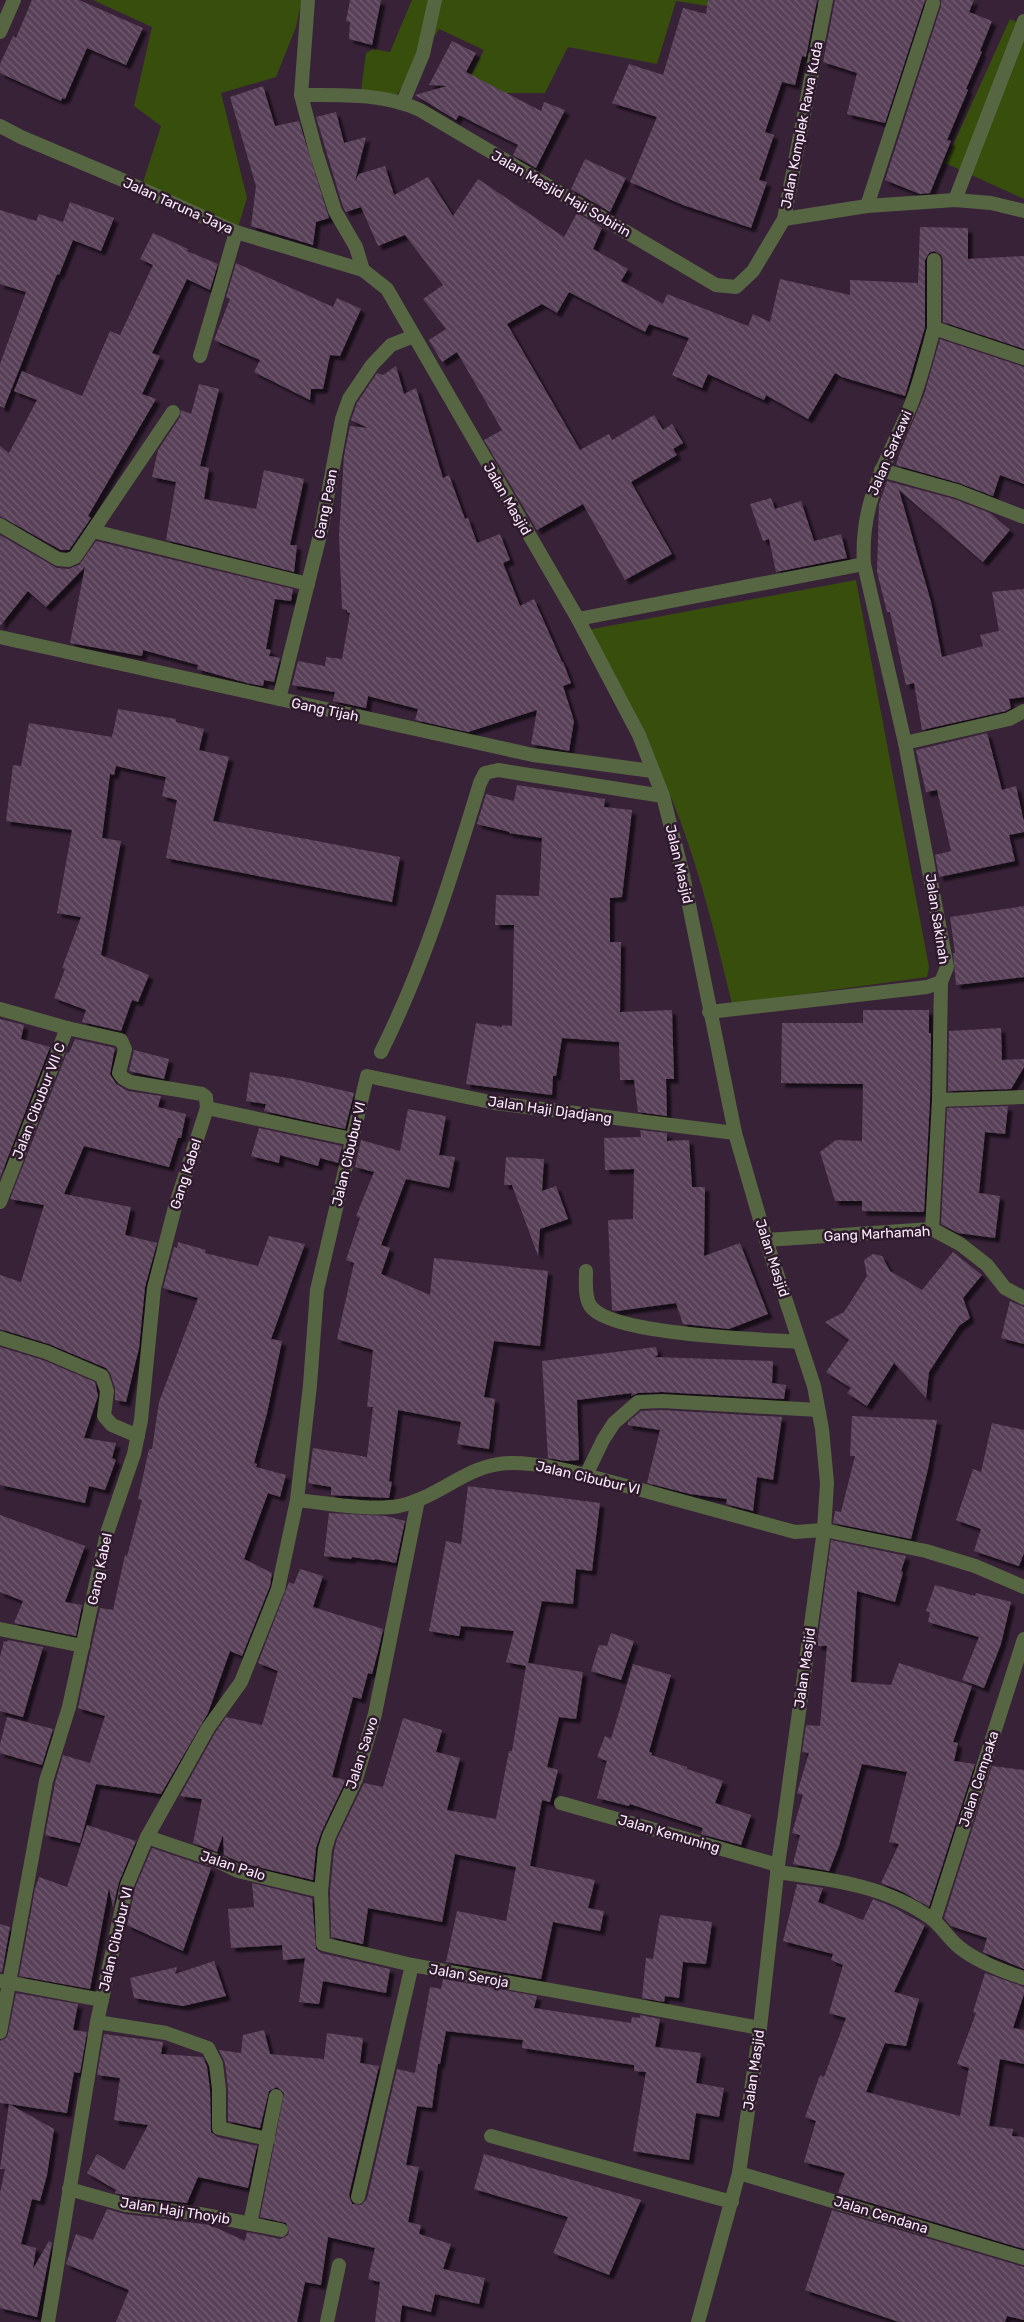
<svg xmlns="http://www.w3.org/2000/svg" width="1024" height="2322" font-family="Rubik,sans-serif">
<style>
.grass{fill:#384e0c}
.building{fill:url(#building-back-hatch);filter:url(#shadow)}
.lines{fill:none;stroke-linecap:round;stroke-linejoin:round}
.service{stroke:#576642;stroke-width:14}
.minor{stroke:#576642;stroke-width:14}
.tertiary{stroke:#576642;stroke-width:14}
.labels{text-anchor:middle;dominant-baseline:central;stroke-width:5;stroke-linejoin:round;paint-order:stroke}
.street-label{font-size:14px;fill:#f9ebf9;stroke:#2e192d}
</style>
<defs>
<pattern id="building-back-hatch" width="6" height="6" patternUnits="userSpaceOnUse" patternTransform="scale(1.25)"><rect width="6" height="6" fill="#594158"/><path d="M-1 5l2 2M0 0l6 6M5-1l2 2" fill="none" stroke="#725d71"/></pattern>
<filter id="shadow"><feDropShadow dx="4.5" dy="4.5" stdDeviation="1" flood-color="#0009"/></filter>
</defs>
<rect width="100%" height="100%" fill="#382238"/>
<!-- grass -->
<g class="grass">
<polygon points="93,0 302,0 296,27 276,77 221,93 247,198 238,227 141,189 161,126 134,106 152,27"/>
<polygon points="412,0 722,0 720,8 676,1 657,64 568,47 545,93 492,93 467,83 484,50 439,29 397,95 361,90 366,53 373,49 390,52"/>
<polygon points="1010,19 1024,25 1024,199 945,163"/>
<path d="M856 580 929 967 927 977 732 1004C719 950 706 896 688 843 664 769 623 700 587 630Z"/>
</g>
<!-- building -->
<g class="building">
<polygon points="32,0 79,0 143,28 126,65 87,48 65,99 62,98 61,101 0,73 0,64 13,36 16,38"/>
<polygon points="350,0 381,0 372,45 349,39 350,22 346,21"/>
<polygon points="708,0 817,0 806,57 802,56 795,85 782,82 765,132 774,135 759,180 767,182 751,228 683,205 630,182 657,117 612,103 629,64 663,75 683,8 706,14"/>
<polygon points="835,0 925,0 885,123 847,114 857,73 823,62"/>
<polygon points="941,0 974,0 969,12 992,21 980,51 982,52 966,89 968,90 947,140 951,141 930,193 920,194 885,180 941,6"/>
<polygon points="452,41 476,53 466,72 541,111 544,102 565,110 536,168 513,155 518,145 459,115 456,120 415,95 447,86 429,85"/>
<polygon points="263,86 275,126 299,121 329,218 316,222 313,245 251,226 256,186 230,97"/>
<polygon points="336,112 344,143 366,137 355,181 359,174 385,166 394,195 428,177 453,216 478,179 564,237 577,213 602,228 593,249 628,269 621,281 663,304 667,294 748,326 753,314 770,322 780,279 850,295 850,280 918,283 920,227 968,228 968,259 1024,256 1024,349 943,322 943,260 941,255 934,251 929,253 925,260 925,327 905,396 842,377 835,373 808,419 766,395 764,400 708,374 702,388 672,375 689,338 649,324 645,332 569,292 557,313 542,304 507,324 580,450 609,434 612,440 654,415 663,430 672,424 683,443 673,449 677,455 631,482 672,554 625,580 583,504 537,530 484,440 502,430 457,352 442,362 429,340 446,329 423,299 443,285 405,235 378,246 361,207 346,212 343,207 316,117"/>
<polygon points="585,159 626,178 610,212 571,189"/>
<polygon points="70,202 114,218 101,251 73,240 59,275 57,274 4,408 0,406 0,364 26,292 0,284 0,210 36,221 39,214 63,222"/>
<polygon points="153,233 188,249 187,251 218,264 210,290 187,279 152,353 160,356 142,394 156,399 88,516 91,518 69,550 61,550 0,516 0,446 9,453 37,400 14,391 22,371 82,396 110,331 120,335 153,265 140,259"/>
<polygon points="236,263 333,307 337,298 361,309 340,356 330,355 323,389 311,389 310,400 254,372 260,360 214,340 230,299 226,297"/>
<polygon points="940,339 1024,367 1024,484 1000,475 993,496 959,483 896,465 900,452 924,395"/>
<polygon points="396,366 404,394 416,388 443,478 449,475 465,519 468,518 477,543 500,534 510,560 503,563 520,606 534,599 562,662 563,662 571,683 563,686 574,721 569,751 531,744 537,710 468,732 415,720 418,709 368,696 366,708 333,701 335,692 292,685 298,661 325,666 326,657 342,659 350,613 347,612 347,610 342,609 339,535 344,456 350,426 368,428 351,420 357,403 377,373 383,375"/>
<polygon points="199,384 219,389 200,466 209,468 204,499 256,509 264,470 304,479 290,545 297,545 294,572 166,540 176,482 152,477 158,450 180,417 181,410 191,414"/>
<polygon points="887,481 954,499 990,513 1010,530 983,562 899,490 931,602 942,657 983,646 980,635 999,631 992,592 1024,589 1024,697 1009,699 1011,708 1006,711 922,730 914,683 906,685 890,612 887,612 877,572 879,504"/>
<polygon points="771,498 775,509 801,501 814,541 841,534 847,558 776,572 769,539 763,541 750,504"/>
<polygon points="0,535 57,568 68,569 79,565 96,541 293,589 291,601 275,599 266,649 271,650 269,656 280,658 274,682 264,680 263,686 247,683 197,669 198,665 143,650 142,656 70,643 85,567 46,607 28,591 0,626"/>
<polygon points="118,709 176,719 176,722 204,729 199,750 229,757 213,821 400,857 392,902 166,858 177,800 162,796 166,777 116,766 114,775 110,774 102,838 121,841 101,955 149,975 138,1002 132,1000 121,1031 82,1022 86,1010 54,998 65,969 62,968 81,917 57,913 72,830 6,821 13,765 21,766 29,723 112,737"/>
<polygon points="987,733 1002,790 1016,786 1024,822 1024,832 1009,835 1015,861 939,877 935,855 951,851 937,790 926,792 916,750"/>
<polygon points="517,785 605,799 604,807 632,810 622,897 610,898 610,942 621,942 620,1012 672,1010 674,1079 666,1079 667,1116 638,1112 634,1080 620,1080 619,1042 562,1038 556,1076 553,1076 552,1095 466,1084 476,1023 502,1027 502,1025 512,1026 514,925 495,925 496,895 539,896 542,838 509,833 510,832 477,824 486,794 514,801"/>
<polygon points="1024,906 1024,977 956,985 953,953 955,953 950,917"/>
<polygon points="863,1010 929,1010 929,1033 931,1033 930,1100 924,1212 862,1211 862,1201 835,1201 820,1152 836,1140 862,1141 863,1084 781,1083 782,1023 863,1023"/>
<polygon points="0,1019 24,1025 21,1039 50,1047 0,1178"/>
<polygon points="1001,1028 1002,1060 1024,1059 1024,1067 1011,1089 948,1091 949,1031"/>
<polygon points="75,1039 115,1048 110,1074 116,1084 128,1091 161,1096 158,1107 186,1114 181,1138 178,1138 169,1167 84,1146 64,1194 131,1207 125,1235 157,1243 145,1287 139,1348 126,1402 115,1400 115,1388 110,1373 106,1368 49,1344 0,1329 0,1275 21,1282 44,1205 10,1199 67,1052 69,1053"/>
<polygon points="134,1050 169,1059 164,1079 129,1071"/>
<polygon points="250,1072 294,1079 354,1093 345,1129 264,1111 266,1104 246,1101"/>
<polygon points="1008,1106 1005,1134 985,1132 979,1193 1000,1196 995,1238 958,1233 941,1224 947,1108"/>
<polygon points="408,1109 446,1116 439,1155 455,1157 449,1188 406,1179 381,1245 390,1248 381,1274 430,1295 434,1258 548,1271 540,1346 494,1341 484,1397 495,1399 489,1449 457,1444 461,1422 398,1410 389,1481 392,1482 389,1498 331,1495 331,1487 308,1483 313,1448 367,1457 373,1407 367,1407 373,1350 337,1339 354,1263 346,1260 360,1218 356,1216 374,1172 355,1167 361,1140 400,1151"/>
<polygon points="259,1128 342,1146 338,1163 320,1158 318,1166 280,1155 279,1163 251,1156"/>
<polygon points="640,1130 667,1133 667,1141 689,1140 692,1187 705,1187 704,1256 740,1243 768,1314 729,1329 683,1324 676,1303 617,1311 612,1310 608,1220 633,1219 634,1169 605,1170 604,1138 641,1137"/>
<polygon points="506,1157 544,1159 542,1191 556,1186 568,1219 540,1229 538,1256 512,1185 504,1185"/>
<polygon points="269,1236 305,1244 271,1339 282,1341 267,1413 254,1463 257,1464 256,1467 286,1475 280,1497 268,1493 244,1559 272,1573 270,1586 242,1656 230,1651 208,1713 161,1794 96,1784 80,1843 45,1835 55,1783 63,1755 90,1763 105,1716 78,1708 100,1608 113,1610 125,1555 127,1556 142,1500 138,1499 149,1449 152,1449 159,1402 198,1298 163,1288 174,1247 177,1248 178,1242 206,1250 205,1253 258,1266"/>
<polygon points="953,1252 982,1275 963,1298 970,1318 959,1326 929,1372 926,1398 894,1363 867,1406 847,1393 851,1388 826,1372 849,1340 825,1322 844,1312 867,1276 864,1260 873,1254 882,1256 890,1271 922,1290"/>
<polygon points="1010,1301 1024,1307 1024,1344 1001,1338"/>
<polygon points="0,1347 43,1360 95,1382 98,1396 84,1438 116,1443 112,1458 116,1460 105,1490 89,1486 85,1503 0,1485"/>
<polygon points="656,1347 658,1355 654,1357 773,1361 772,1383 786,1385 784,1399 662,1392 638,1393 631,1396 632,1393 577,1400 579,1460 565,1461 548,1458 542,1361"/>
<polygon points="662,1410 782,1417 773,1480 757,1477 753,1511 726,1504 727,1499 690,1494 647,1483 660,1430 628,1425 628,1422 641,1411"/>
<polygon points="852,1416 937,1420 928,1469 911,1539 833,1523 835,1511 841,1512 855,1456 850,1456"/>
<polygon points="992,1423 1024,1430 1024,1553 1019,1566 974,1551 981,1529 956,1520 973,1469 981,1472"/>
<polygon points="468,1486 600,1503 592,1571 576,1569 573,1604 542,1601 528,1663 583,1672 576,1719 559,1717 547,1767 558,1770 550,1802 542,1800 530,1866 595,1880 588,1908 604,1911 600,1931 553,1922 541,1979 446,1962 457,1911 506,1921 516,1867 455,1854 442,1922 368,1908 363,1944 331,1937 330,1891 334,1851 337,1839 364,1783 383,1787 403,1718 442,1730 436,1752 460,1758 447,1810 496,1819 509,1751 512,1751 526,1666 506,1662 514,1631 461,1626 459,1636 429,1631 446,1541 461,1544"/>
<polygon points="329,1513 386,1516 405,1521 396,1563 375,1559 374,1560 352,1557 351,1559 324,1556"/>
<polygon points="0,1515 85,1546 65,1602 82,1605 76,1636 14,1623 23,1601 0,1592"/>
<polygon points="831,1540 906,1556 901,1571 903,1572 895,1602 857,1591 851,1682 891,1685 899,1663 972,1686 953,1742 958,1743 954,1761 975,1764 929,1907 901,1891 881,1883 899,1844 889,1842 907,1772 862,1764 839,1846 829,1871 793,1864 800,1835 792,1833 803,1795 797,1793 809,1753 802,1752 806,1725 820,1726 827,1646 817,1646"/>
<polygon points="300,1569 323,1576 313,1607 383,1629 378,1652 372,1674 368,1673 361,1699 353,1697 332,1777 346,1780 321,1833 316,1848 313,1880 241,1863 224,1855 223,1835 217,1852 193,1843 202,1799 180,1796 215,1733 226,1717 262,1725 278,1671 258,1663 289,1582 294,1584"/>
<polygon points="935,1585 975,1596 976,1593 1011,1602 1001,1644 984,1688 962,1680 979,1637 928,1622 930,1612 926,1611"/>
<polygon points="611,1633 634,1641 621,1680 591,1671 599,1645 607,1646"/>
<polygon points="8,1640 43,1647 23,1717 0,1711 0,1657 4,1641 7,1642"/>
<polygon points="633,1664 671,1675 649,1752 652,1753 651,1755 687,1767 687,1769 723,1781 715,1803 751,1815 741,1845 701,1834 703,1828 630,1804 629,1806 597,1798 607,1761 597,1757 605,1736 611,1739"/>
<polygon points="7,1717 53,1729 42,1765 0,1753 0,1744"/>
<polygon points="992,1766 1024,1770 1024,1969 983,1952 987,1938 951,1926 944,1918"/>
<polygon points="87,1825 136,1841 119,1882 113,1907 109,1888 90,1989 19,1976 35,1889 39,1877 67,1887"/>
<polygon points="152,1848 211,1868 183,1951 127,1925 135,1888"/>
<polygon points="252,1883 312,1898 316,1949 321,1953 390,1969 386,1993 323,1981 319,2004 299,2002 305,1958 283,1960 282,1945 231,1948 228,1909 254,1907"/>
<polygon points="797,1884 823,1888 818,1902 863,1920 873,1899 893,1907 925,1925 894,1992 919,1999 906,2046 885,2043 866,2092 960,2116 969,2068 957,2064 976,2013 973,2012 985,1973 1024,1987 1024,1994 1013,2028 1024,2030 1024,2064 1000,2059 989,2126 1013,2129 1012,2136 1024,2137 1024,2249 838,2193 845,2173 804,2162 816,2121 805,2117 820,2075 824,2077 846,2018 829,2013 843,1965 831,1960 833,1954 783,1941"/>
<polygon points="660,1915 712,1922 706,1964 683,1962 679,1998 665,1996 664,2002 642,1998 646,1958 653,1959"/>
<polygon points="0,1924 10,1927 2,1972 0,1972"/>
<polygon points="214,1961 226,1996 183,2006 134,1998 130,1978 177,1967 175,1974"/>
<polygon points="443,1979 537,1996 534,2008 631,2023 632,2017 640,2018 640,2015 660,2019 655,2047 701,2053 696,2083 724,2088 719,2117 696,2113 689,2160 633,2151 646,2072 634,2071 634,2065 522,2048 523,2040 446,2031 440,2064 438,2064 432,2108 417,2106 406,2165 419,2167 408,2222 421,2225 419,2234 451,2244 443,2269 485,2278 479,2304 435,2294 431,2312 402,2305 400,2322 375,2322 380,2282 368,2279 375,2248 328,2237 321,2285 305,2282 297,2322 116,2322 129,2290 66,2264 76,2234 93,2240 107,2209 125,2214 210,2225 245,2241 247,2232 280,2239 287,2236 289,2232 286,2223 260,2217 284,2093 277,2087 269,2091 260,2128 228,2121 228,2089 225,2063 219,2050 241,2053 243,2035 264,2030 270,2054 324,2059 327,2033 363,2038 360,2063 379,2066 349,2195 352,2204 361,2205 367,2199 397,2069 415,2073 430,1987 441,1989"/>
<polygon points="16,1993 78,2004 73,2030 87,2032 80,2073 74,2072 67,2113 9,2104 54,2129 47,2175 40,2201 32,2199 21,2244 36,2248 33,2269 49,2241 52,2243 37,2317 0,2308 0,2193 5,2169 0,2169 9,2104 0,2103 0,2041 6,2038 8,2034"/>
<polygon points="104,2034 163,2042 161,2054 203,2057 207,2067 210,2090 211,2132 217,2137 257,2146 248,2188 198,2177 187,2203 128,2196 115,2193 116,2190 87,2173 97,2154 124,2170 148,2125 114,2120 120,2078 97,2075"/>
<polygon points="484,2154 641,2200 609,2275 553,2253 568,2217 474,2189"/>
<polygon points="832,2210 1024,2267 1024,2320 1007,2316 1005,2322 899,2322 805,2290"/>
</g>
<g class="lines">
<!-- service -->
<path class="service" d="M381 1052C424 966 452 875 480 783L485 773 498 770 663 796"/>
<!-- minor -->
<g class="minor">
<path d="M301 95C342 95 383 93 420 110L716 285 736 287 753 271 784 219 826 0"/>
<polyline points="403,102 423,54 435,0"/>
<polyline points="955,200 1024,21"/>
<polyline points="867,206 933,3"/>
<polyline points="784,219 867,206 955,200 991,203 1024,211"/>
<polyline points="934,328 934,260"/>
<polyline points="200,356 236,232"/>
<polyline points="881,470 957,491 1024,517"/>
<polyline points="0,525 58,559 68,560 75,557 173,412"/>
<polyline points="93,531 308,584"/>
<polyline points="864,564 905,743 1009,719 1024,711"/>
<path d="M578 619 864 564C860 503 885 465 908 412 919 387 927 354 934 328L1024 358"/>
<polyline points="0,637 533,755 652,771"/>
<polyline points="279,699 321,531 342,419 349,399 372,365 391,345 414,336"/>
<polyline points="905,743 947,967 941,982 939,1100 932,1229"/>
<polyline points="0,1009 67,1028 121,1040 125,1049 119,1073 123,1078 130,1082 202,1094 206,1097 207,1108 175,1207 154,1288 141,1420 134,1454 107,1533 69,1707 46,1781 0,2032"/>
<polyline points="709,1012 927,987 941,982"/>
<polyline points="939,1100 1024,1097"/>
<polyline points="207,1108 352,1139"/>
<polyline points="0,1202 67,1028"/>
<polyline points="766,1240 932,1229 960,1244 987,1265 1005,1288 1024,1298"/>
<path d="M586 1271C586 1282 584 1300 592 1308 616 1335 759 1339 799 1342"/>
<polyline points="0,1338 46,1352 102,1376 107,1391 104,1416 112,1425 138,1436"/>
<polyline points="586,1475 603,1440 614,1423 638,1402 662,1401 818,1410"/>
<path d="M297 1500C326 1503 371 1511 399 1506 441 1497 468 1463 511 1463 552 1463 594 1478 634 1488 687 1503 741 1517 795 1532L824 1530 926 1551 975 1566 1024 1587"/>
<polyline points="418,1500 375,1714 356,1779 329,1836 325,1849 321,1891 323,1944 412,1965 760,2028"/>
<polyline points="0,1629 83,1646"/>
<polyline points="561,1803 778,1865"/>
<polyline points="147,1837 215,1860 238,1871 321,1891"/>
<path d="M777 1872C830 1879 888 1886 932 1919 942 1927 949 1939 959 1947 977 1962 1002 1971 1024 1978"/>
<polyline points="934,1920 1024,1639"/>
<polyline points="0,1981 102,2000"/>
<polyline points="97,2022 166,2033 208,2048 216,2064 219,2089 219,2128 268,2139"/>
<polyline points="491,2136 732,2202"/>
<polyline points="739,2173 1024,2258"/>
<polyline points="69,2189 126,2205 201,2214 281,2230"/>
<polyline points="358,2197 412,1965"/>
<polyline points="250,2224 276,2096"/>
<polyline points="48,2322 97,2022 127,1885 147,1837 208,1728 241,1682 278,1589 297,1500 310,1385 317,1290 367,1076 495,1103 735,1133"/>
<polyline points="327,2322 339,2265"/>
</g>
<!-- tertiary -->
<g class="tertiary">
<polyline points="308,0 301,95 316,152 335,211 356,247 363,270"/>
<polyline points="0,32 14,0"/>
<polyline points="0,126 21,137 118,178 236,232 363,270 387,289 578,619 639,735 663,796 683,875 735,1133 766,1240 814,1386 822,1429 827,1483 824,1530 778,1865 760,2028 739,2173 698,2322"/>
</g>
</g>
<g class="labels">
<!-- street labels -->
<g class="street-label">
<text transform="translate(802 125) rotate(-79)">Jalan Komplek Rawa Kuda</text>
<text transform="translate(561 194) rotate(30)">Jalan Masjid Haji Sobirin</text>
<text transform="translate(178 206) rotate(24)">Jalan Taruna Jaya</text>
<text transform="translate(890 453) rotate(-67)">Jalan Sarkawi</text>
<text transform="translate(507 499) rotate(60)">Jalan Masjid</text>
<text transform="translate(326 504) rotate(-79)">Gang Pean</text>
<text transform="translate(325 710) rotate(12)">Gang Tijah</text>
<text transform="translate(679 864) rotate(77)">Jalan Masjid</text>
<text transform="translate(937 919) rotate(81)">Jalan Sakinah</text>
<text transform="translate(39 1101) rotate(-69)">Jalan Cibubur VII C</text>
<text transform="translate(550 1110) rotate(8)">Jalan Haji Djadjang</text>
<text transform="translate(349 1154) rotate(-77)">Jalan Cibubur VI</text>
<text transform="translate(186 1174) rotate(-72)">Gang Kabel</text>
<text transform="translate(877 1234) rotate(-3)">Gang Marhamah</text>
<text transform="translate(772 1258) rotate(72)">Jalan Masjid</text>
<text transform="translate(588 1478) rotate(13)">Jalan Cibubur VI</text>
<text transform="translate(100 1569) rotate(-78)">Gang Kabel</text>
<text transform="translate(805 1668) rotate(-82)">Jalan Masjid</text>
<text transform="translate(362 1753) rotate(-72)">Jalan Sawo</text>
<text transform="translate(979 1779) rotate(-72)">Jalan Cempaka</text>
<text transform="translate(669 1834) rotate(16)">Jalan Kemuning</text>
<text transform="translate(233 1866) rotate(18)">Jalan Palo</text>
<text transform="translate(116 1939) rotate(-77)">Jalan Cibubur VI</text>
<text transform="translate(469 1976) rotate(10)">Jalan Seroja</text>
<text transform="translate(754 2070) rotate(-82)">Jalan Masjid</text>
<text transform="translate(175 2211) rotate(9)">Jalan Haji Thoyib</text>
<text transform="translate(881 2215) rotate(17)">Jalan Cendana</text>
</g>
</g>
</svg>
